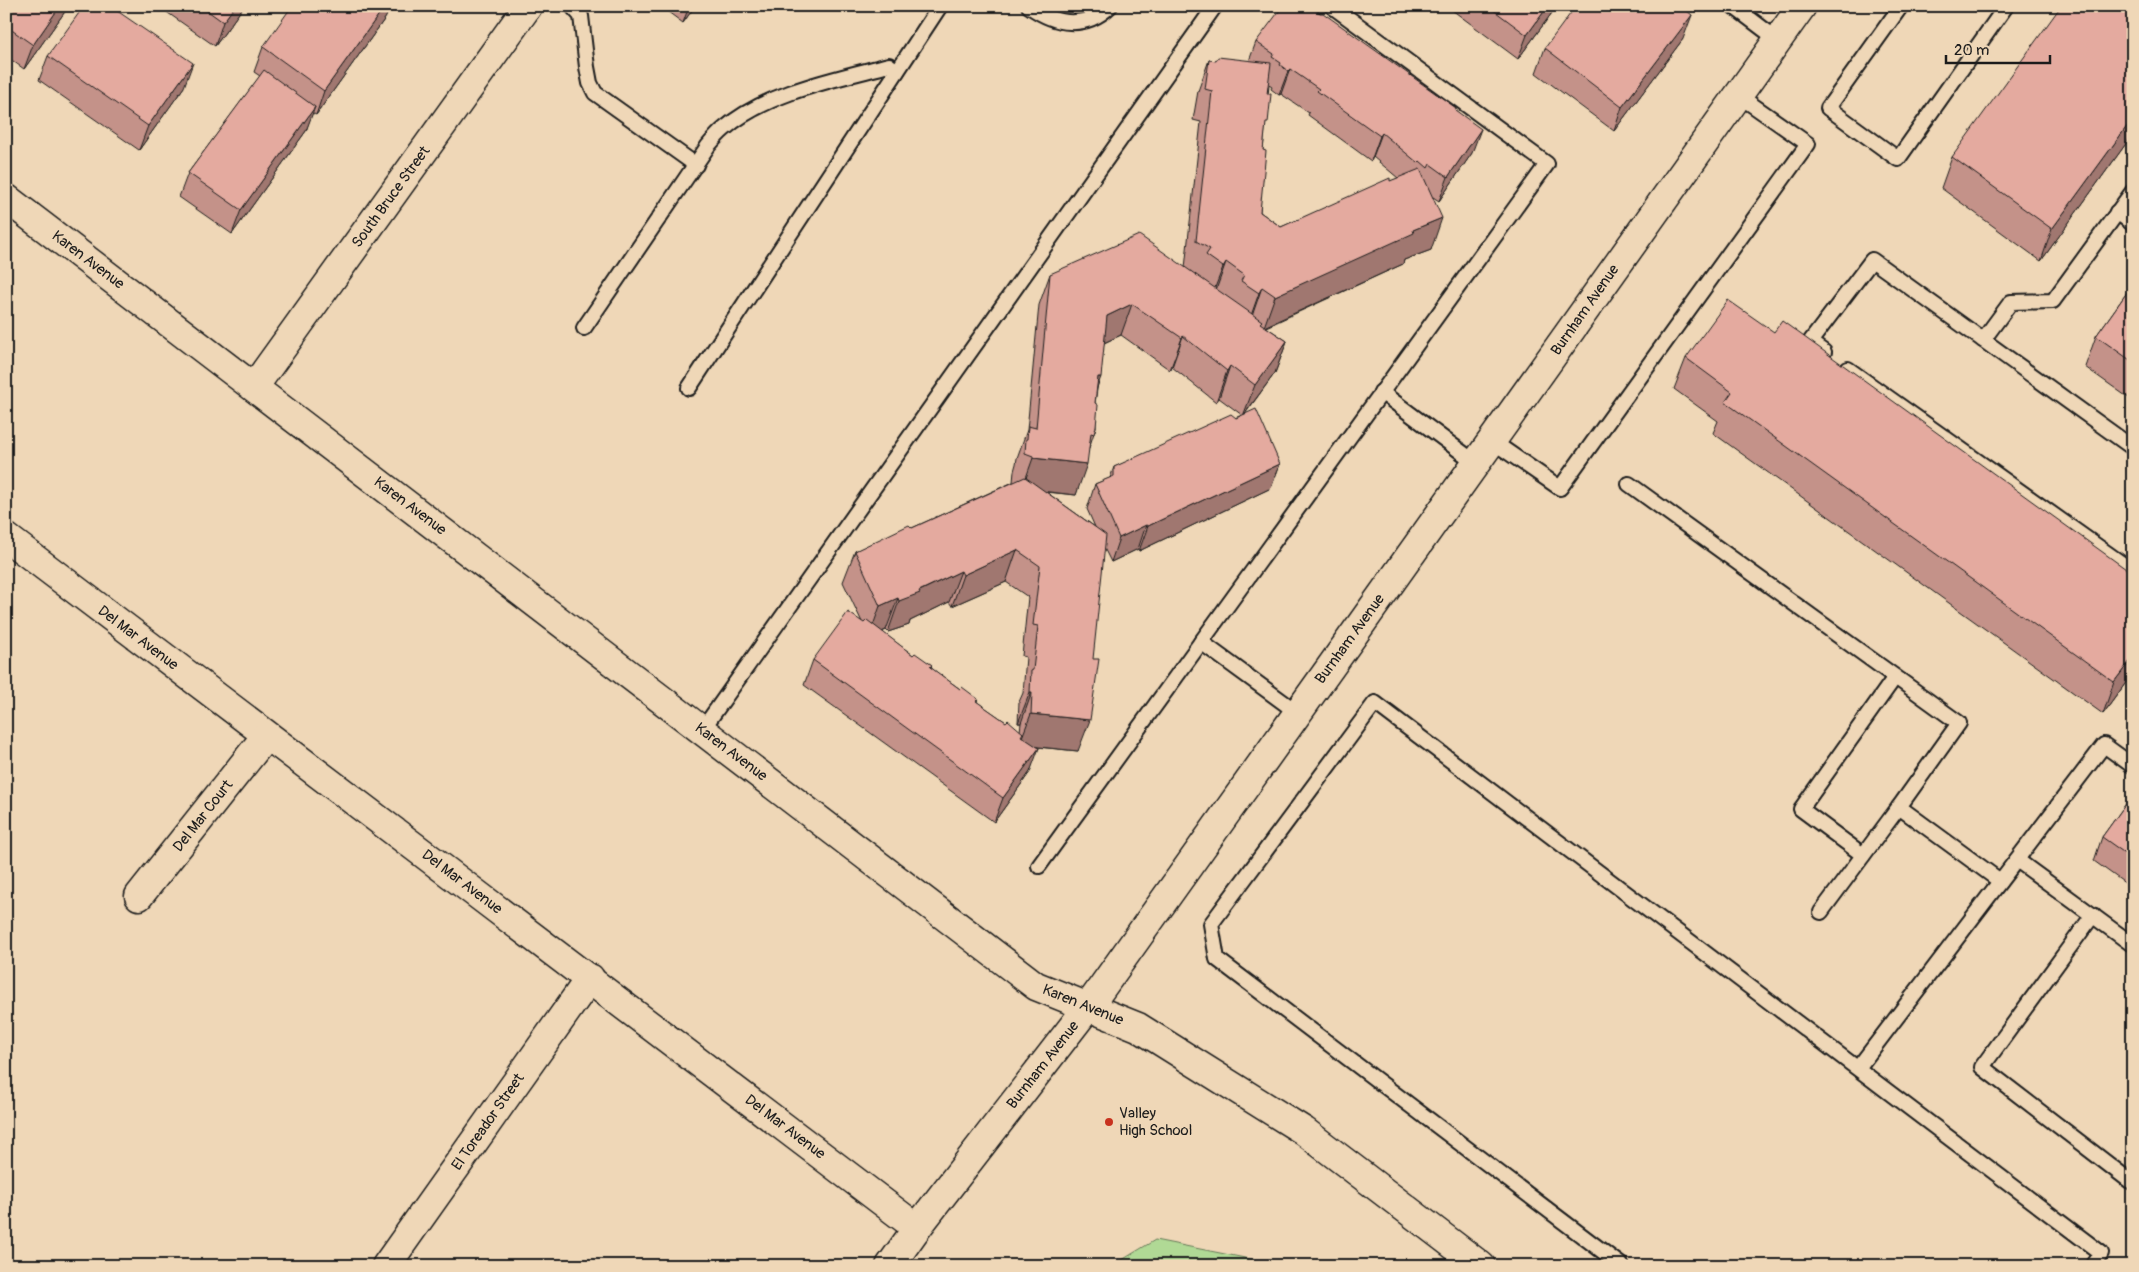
<svg xmlns="http://www.w3.org/2000/svg" width="2139" height="1272" font-family="Pangolin,sans-serif">
<style>
.green{fill:#b0d995;stroke:#667a58}
.lines{fill:none;stroke-linecap:round;stroke-linejoin:round}
.service-casing{stroke:#1c1c1c;stroke-width:18}
.minor-casing{stroke:#1c1c1c;stroke-width:31}
.tertiary-casing{stroke:#1c1c1c;stroke-width:31}
.service{stroke:#efd7b7;stroke-width:14}
.minor{stroke:#efd7b7;stroke-width:28}
.tertiary{stroke:#efd7b7;stroke-width:28}
.wall{fill:#c49289;stroke:#1c1c1c;fill-rule:evenodd}
.shaded-wall{fill:#a0776f;stroke:#1c1c1c}
.building{fill:#e4aa9f;stroke:#1c1c1c}
.poi-dot{fill:#c8321e;stroke:#efd7b7;stroke-width:2}
.labels{text-anchor:middle;dominant-baseline:central;stroke-width:5;stroke-linejoin:round;paint-order:stroke}
.street-label{font-size:15px;fill:#1c1c1c;stroke:#efd7b7}
.poi-label{font-size:15px;fill:#1c1c1c;stroke:#efd7b7;text-anchor:start}
</style>
<rect width="100%" height="100%" fill="#efd7b7"/>
<filter id="ink" filterUnits="userSpaceOnUse"><feTurbulence type="fractalNoise" baseFrequency=".02" numOctaves="2"/><feDisplacementMap in="SourceGraphic" scale="10" xChannelSelector="R" yChannelSelector="G"/><feConvolveMatrix kernelMatrix="1 2 1 2 8 2 1 2 1" color-interpolation-filters="sRGB"/></filter>
<g filter="url(#ink)">
<!-- green -->
<polygon class="green" points="1155,1240 1285,1266 1112,1266"/>
<g class="lines">
<defs>
<g id="service">
<polyline points="572,6 581,16 587,67 590,83 595,93 696,165"/>
<path d="M1029 6C1056 25 1085 30 1110 6"/>
<polyline points="1733,6 1778,40"/>
<polyline points="1901,6 1828,108 1898,159 2006,6"/>
<polyline points="2117,212 2133,224"/>
<path d="M584 328 708 146C713 140 718 134 724 129 767 92 836 79 889 65L897 71"/>
<polyline points="1983,340 2011,302 2053,301 2133,191"/>
<polyline points="1824,352 1810,342 1872,260 2133,448"/>
<polyline points="1848,369 2132,571 2133,569"/>
<polyline points="689,388 940,6"/>
<polyline points="1381,392 1476,463"/>
<polyline points="1492,441 1560,488 1808,144 1738,95"/>
<polyline points="1629,484 1959,723 1899,807 2000,881"/>
<polyline points="1201,642 1298,713"/>
<polyline points="702,730 1215,6"/>
<polyline points="1863,855 1801,809 1895,677"/>
<polyline points="2017,860 2133,945"/>
<polyline points="1039,866 1547,164 1332,6"/>
<polyline points="1821,912 1899,807"/>
<polyline points="2093,915 1982,1067 2130,1181 2133,1177"/>
<polyline points="1858,1068 2104,745 2133,766"/>
<polyline points="1622,1266 1217,959 1211,924 1375,703 2101,1253 2092,1266"/>
</g>
<g id="minor">
<polyline points="254,387 528,6"/>
<path d="M6 537C309 769 614 996 917 1228"/>
<polyline points="139,896 266,736"/>
<polyline points="386,1266 590,978"/>
</g>
<g id="tertiary">
<polyline points="6,198 1036,986 1138,1027 1304,1131 1481,1266"/>
<polyline points="890,1266 917,1228 1088,1007 1802,6"/>
</g>
</defs>
<!-- service casing -->
<use href="#service" class="service-casing"/>
<!-- minor casing -->
<use href="#minor" class="minor-casing"/>
<!-- tertiary casing -->
<use href="#tertiary" class="tertiary-casing"/>
<!-- service -->
<use href="#service" class="service"/>
<!-- minor -->
<use href="#minor" class="minor"/>
<!-- tertiary -->
<use href="#tertiary" class="tertiary"/>
</g>
<!-- wall -->
<g class="wall">
<polygon points="6,6 69,6 24,69 6,56"/>
<polygon points="158,6 244,6 215,46"/>
<polygon points="660,6 695,6 683,23"/>
<polygon points="1448,6 1557,6 1518,59 1448,7"/>
<polygon points="2133,6 2133,134 2041,261 1941,188 1952,157"/>
<polygon points="386,17 316,115 312,113 306,131 232,234 179,197 188,173 260,76 254,72 263,47"/>
<polygon points="1683,39 1614,131 1536,73 1545,48"/>
<path d="M1256 42 1455 111 1472 153 1439 201 1433 197 1431 250 1404 260 1403 264 1266 327 1287 341 1275 373 1245 414 1280 464 1271 488 1139 551 1138 549 1111 562 1104 548 1078 751 1037 747 1030 772 994 822 804 685 813 660 862 622 843 582 855 551 912 528 1013 482 1014 471 1016 464 1017 458 1027 430 1039 305 1050 274 1185 268 1201 122 1193 120 1198 91 1209 60 1216 61H1249ZM1269 85 1272 87 1271 89 1279 95 1281 94 1309 113 1308 115 1371 161 1373 157 1398 178 1281 227 1260 212 1263 150ZM1121 335 1170 370 1172 367 1216 402 1219 398 1242 415 1114 467 1110 478 1095 484 1087 509 1095 527 1046 492 1076 495 1089 448 1096 427 1095 403 1104 343ZM1006 582 1028 597 1022 656 1026 657 1023 693 1019 702 1018 723H1021L1020 731 1006 722 977 702 978 699 960 689 931 668 932 665 913 655 882 632 886 630 888 632 909 625 910 621 949 602 952 606Z"/>
<polygon points="48,56 184,87 139,150 39,80"/>
<polygon points="2133,284 2133,401 2085,367 2096,336"/>
<polygon points="1774,332 2133,673 2103,714 1713,433 1718,421 1674,389 1686,358"/>
<polygon points="2133,794 2133,889 2094,861 2102,837"/>
</g>
<!-- shaded-wall -->
<g class="shaded-wall">
<polygon points="60,6 69,6 24,69 33,45"/>
<polygon points="235,6 244,6 215,46 223,22"/>
<polygon points="385,6 390,6 386,17 316,115 324,91"/>
<polygon points="689,6 695,6 683,23"/>
<polygon points="1548,6 1557,6 1518,59 1527,35"/>
<polygon points="1692,15 1683,39 1614,131 1622,107"/>
<polygon points="193,63 184,87 139,150 148,126"/>
<polygon points="1290,69 1281,94 1279,95 1288,71"/>
<polygon points="315,107 306,131 232,234 241,210"/>
<polygon points="2133,118 2133,134 2041,261 2052,229"/>
<polygon points="1481,129 1472,153 1439,201 1448,177"/>
<polygon points="1382,133 1373,157 1371,161 1380,136"/>
<polygon points="1442,218 1431,250 1404,260 1403,264 1264,327 1275,296 1413,230"/>
<polygon points="1226,262 1215,293 1211,298 1223,267"/>
<polygon points="1262,287 1251,319 1248,324 1259,293"/>
<polygon points="1132,304 1121,335 1095,347 1107,316"/>
<polygon points="1183,336 1172,367 1170,370 1182,338"/>
<polygon points="1287,341 1275,373 1243,416 1255,385"/>
<polygon points="1230,366 1219,398 1216,402 1227,371"/>
<polygon points="1098,377 1101,377 1089,408"/>
<polygon points="1033,458 1087,464 1076,495 1022,489"/>
<polygon points="1280,464 1271,488 1139,551 1148,526"/>
<polygon points="1146,525 1138,549 1111,562 1119,538"/>
<polygon points="1017,550 1006,582 952,606 963,575"/>
<polygon points="961,571 949,602 910,621 909,625 888,632 899,601"/>
<polygon points="898,598 886,630 869,637 880,606"/>
<polygon points="2133,657 2133,673 2103,714 2114,682"/>
<polygon points="1030,692 1032,692 1021,723 1018,723"/>
<polygon points="1031,714 1090,720 1078,751 1019,745"/>
<polygon points="1039,748 1030,772 994,822 1003,798"/>
</g>
<!-- building -->
<g class="building">
<polygon points="6,6 60,6 33,45 6,26"/>
<polygon points="84,6 110,6 193,63 148,126 48,56"/>
<polygon points="201,6 235,6 223,22"/>
<polygon points="292,6 385,6 324,91 263,47"/>
<polygon points="1283,6 1311,6 1320,13 1323,13 1456,108 1455,110 1481,129 1448,177 1430,164 1428,168 1420,161 1418,163 1382,133 1380,136 1317,91 1319,89 1290,69 1288,71 1280,65 1281,63 1272,57 1274,54 1256,42"/>
<polygon points="1488,6 1548,6 1527,35"/>
<polygon points="1576,6 1681,6 1692,15 1622,107 1545,48"/>
<polygon points="2061,6 2133,6 2133,118 2052,229 1952,157"/>
<polygon points="1218,57 1271,63 1267,94 1271,94 1268,123 1266,123 1263,150 1266,151 1260,212 1281,227 1390,178 1390,181 1420,169 1442,218 1413,230 1414,233 1275,296 1262,287 1259,293 1241,281 1244,275 1226,262 1223,267 1206,255 1210,249 1196,241 1212,91 1205,89 1209,60 1216,61"/>
<polygon points="264,70 315,107 241,210 188,173"/>
<polygon points="1139,235 1262,321 1260,323 1287,341 1255,385 1230,366 1227,371 1183,336 1182,338 1132,304 1107,316 1101,377 1098,377 1095,403 1098,405 1096,427 1094,434 1091,433 1087,464 1033,458 1033,456 1025,453 1026,439 1027,439 1028,426 1036,428 1050,274"/>
<polygon points="2133,284 2133,362 2096,336"/>
<polygon points="1728,300 1774,332 1782,321 2133,574 2133,657 2114,682 1725,402 1732,392 1686,358"/>
<polygon points="1256,409 1280,464 1148,526 1146,525 1119,538 1095,484 1114,476 1114,467 1231,414 1236,418"/>
<polygon points="1025,477 1106,535 1093,659 1099,659 1090,720 1031,714 1032,692 1030,692 1031,671 1033,670 1038,626 1033,625 1040,566 1017,550 963,575 961,571 919,591 920,593 899,601 898,598 880,606 855,551 909,525 912,528"/>
<polygon points="848,612 864,623 867,620 913,655 915,653 932,665 930,667 960,689 962,687 978,699 976,701 1006,722 1008,720 1023,733 1021,736 1039,748 1003,798 813,660"/>
<polygon points="2133,794 2133,859 2102,837"/>
</g>
</g>
<!-- markers -->
<circle class="poi-dot" cx="1109" cy="1122" r="5"/>
<g class="labels">
<!-- street labels -->
<g class="street-label">
<text transform="translate(391 197) rotate(-54)">South Bruce Street</text>
<text transform="translate(88 260) rotate(37)">Karen Avenue</text>
<text transform="translate(1585 310) rotate(-55)">Burnham Avenue</text>
<text transform="translate(410 506) rotate(37)">Karen Avenue</text>
<text transform="translate(138 638) rotate(37)">Del Mar Avenue</text>
<text transform="translate(1350 639) rotate(-54)">Burnham Avenue</text>
<text transform="translate(731 752) rotate(37)">Karen Avenue</text>
<text transform="translate(203 816) rotate(-52)">Del Mar Court</text>
<text transform="translate(462 882) rotate(37)">Del Mar Avenue</text>
<text transform="translate(1083 1005) rotate(22)">Karen Avenue</text>
<text transform="translate(1043 1065) rotate(-52)">Burnham Avenue</text>
<text transform="translate(488 1122) rotate(-55)">El Toreador Street</text>
<text transform="translate(785 1127) rotate(37)">Del Mar Avenue</text>
</g>
<!-- poi labels -->
<g class="poi-label">
<text x="1119" y="1113">Valley<tspan x="1119" dy="17">High School</tspan></text>
</g>
</g>
<!-- margin -->
<rect width="2139" height="1272" fill="none" stroke="#efd7b7" stroke-width="25"/>
<rect x="12" y="12" width="2114" height="1247" fill="none" stroke="#1c1c1c" stroke-width="2" filter="url(#ink)"/>
<!-- scale -->
<path d="M1946 55v8h104v-8" fill="none" stroke="#1c1c1c" stroke-width="2.5"/>
<text x="1954" y="55" font-size="15" fill="#1c1c1c" stroke="#efd7b7" stroke-width="4" paint-order="stroke">20 m</text>
</svg>
